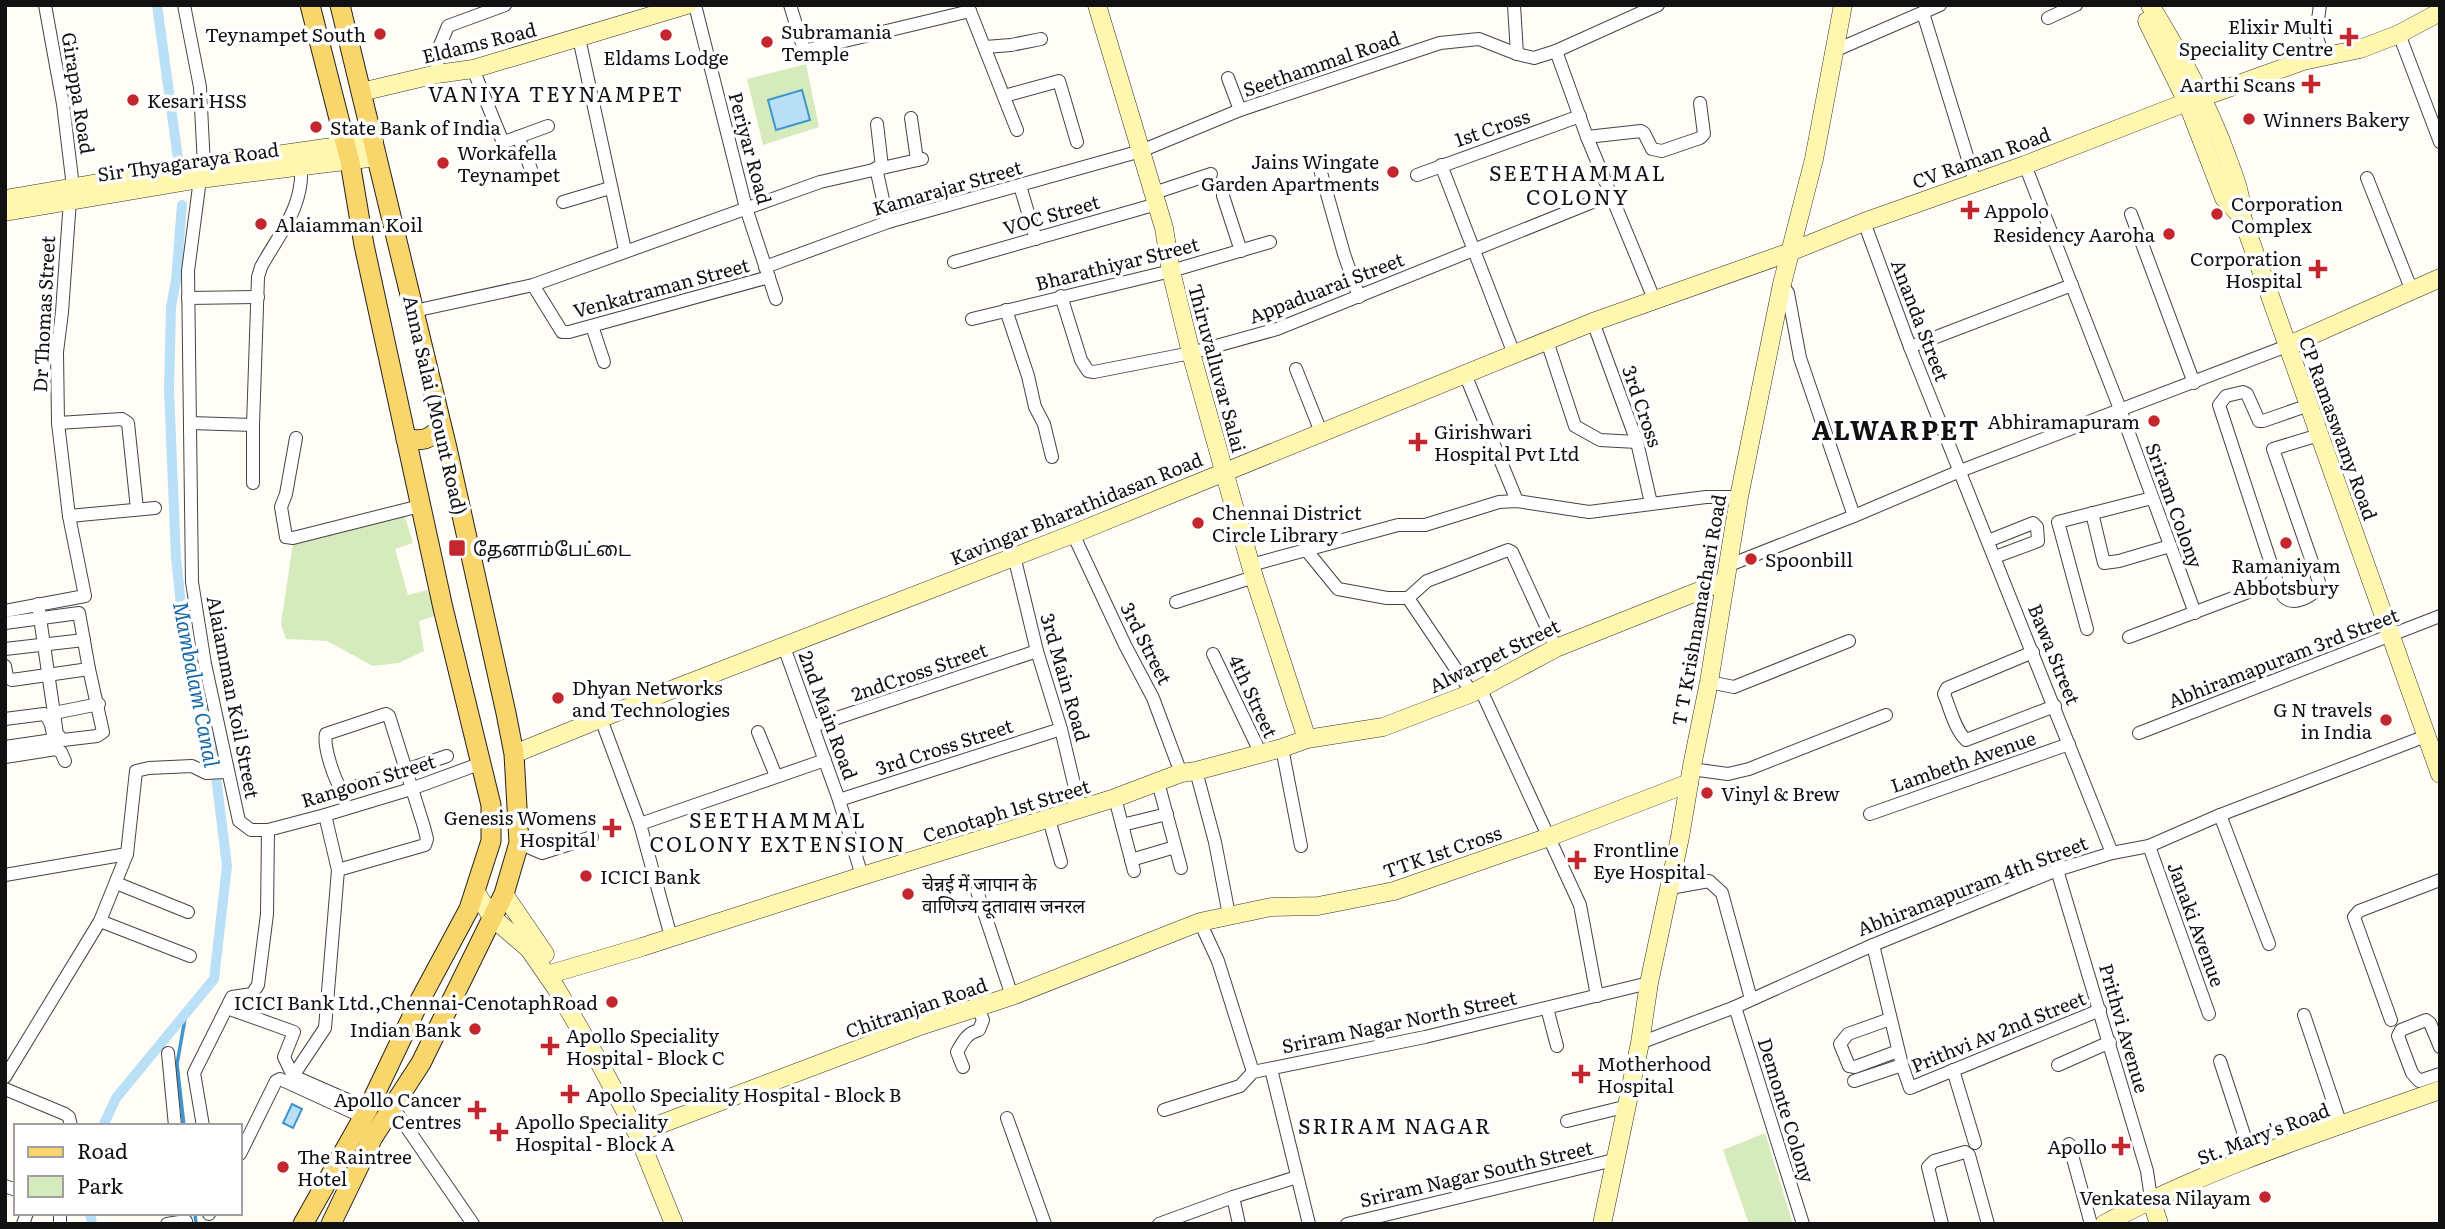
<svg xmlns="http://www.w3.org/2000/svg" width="2445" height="1229" font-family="Literata,'Noto Sans Devanagari','Noto Sans Tamil',serif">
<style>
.green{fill:#d5ebbd}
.water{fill:#b9e0f7;stroke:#3f96cf;stroke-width:2}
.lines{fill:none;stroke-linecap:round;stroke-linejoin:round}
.stream{stroke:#3f96cf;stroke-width:3.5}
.canal{stroke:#b9e0f7;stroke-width:10}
.street-casing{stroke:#444;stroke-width:14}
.secondary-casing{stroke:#333;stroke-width:19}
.primary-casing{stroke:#222;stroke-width:21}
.street{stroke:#fff;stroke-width:12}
.secondary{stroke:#fff6b0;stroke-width:18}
.primary{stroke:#f9d66b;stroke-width:19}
.poi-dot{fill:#c4262e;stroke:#fff;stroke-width:2.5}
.labels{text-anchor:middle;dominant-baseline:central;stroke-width:7;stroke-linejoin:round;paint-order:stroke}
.poi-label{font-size:19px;fill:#111;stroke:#fff;text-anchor:start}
.street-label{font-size:19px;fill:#111;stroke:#fff}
.neighbourhood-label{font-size:21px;letter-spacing:2px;fill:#111;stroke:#fff}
.water-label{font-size:21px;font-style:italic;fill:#1768a6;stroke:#fff}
.district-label{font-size:26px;font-weight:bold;letter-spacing:2px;fill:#111;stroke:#fff}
</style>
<rect width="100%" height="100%" fill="#fffdf5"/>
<!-- green -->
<g class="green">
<polygon points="806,64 819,127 763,145 747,79"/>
<polygon points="404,514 413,543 395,549 408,595 427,590 438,615 419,621 424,651 399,663 373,666 327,641 286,639 281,624 293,543"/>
<polygon points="1765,1133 1793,1224 1749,1224 1723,1150"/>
</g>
<!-- water -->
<g class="water">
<polygon points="802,90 810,120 776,130 768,100"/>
<polygon points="292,1104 302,1109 293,1128 283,1123"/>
</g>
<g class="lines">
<!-- stream -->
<g class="stream">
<polyline points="184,1126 177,1064 186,1013"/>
<polyline points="195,1213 196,1224"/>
</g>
<!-- canal -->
<g class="canal">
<polyline points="157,5 179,166"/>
<polyline points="103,1126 116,1098 214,979 227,866 210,728 183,624 176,558 169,390 171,307 176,280 182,205"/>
<polyline points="90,1213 92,1224"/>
</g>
<defs>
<g id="street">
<polyline points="45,5 63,104 73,187"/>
<polyline points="184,5 200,87 204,166"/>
<polyline points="695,5 746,208 776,299"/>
<polyline points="790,5 803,47 807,50 970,11"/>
<polyline points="1514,5 1517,54"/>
<polyline points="2320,5 2316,35 2324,58"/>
<polyline points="968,6 1017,130"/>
<polyline points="1923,13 1975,182"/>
<polyline points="2048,18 2076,5"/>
<polyline points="2399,34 2440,142"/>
<polyline points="579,38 625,250"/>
<polyline points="985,47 1011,45 1041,39"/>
<polyline points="1836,50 1940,5"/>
<polyline points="1556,51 1587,137 1654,299"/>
<polyline points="473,69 502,140 507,141 548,126"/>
<polyline points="437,74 438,50 448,26 505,5"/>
<polyline points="1228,78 1240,110"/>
<polyline points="1004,96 1059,81 1077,142"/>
<polyline points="911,118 917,160"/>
<polyline points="877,124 882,167"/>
<polyline points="518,137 531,169"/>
<polyline points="1587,137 1641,131 1644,133 1652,149 1662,151 1700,138 1704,134 1700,103"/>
<polyline points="1318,162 1344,254 1359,297"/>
<polyline points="1441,165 1514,354"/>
<polyline points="2025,165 2120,409 2195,613"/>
<polyline points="876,168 888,222"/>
<polyline points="1417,175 1580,116"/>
<polyline points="2367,178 2412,291"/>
<polyline points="200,179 188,271 192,582 205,664 239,821 251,830 268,830 325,815 411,789 479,764"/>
<polyline points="1020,186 1036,239"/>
<polyline points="1154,193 1211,174"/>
<polyline points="1223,196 1241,251"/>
<polyline points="563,202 610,188"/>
<polyline points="2131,214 2194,383"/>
<polyline points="1864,222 1910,347 2112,853"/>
<polyline points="954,262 1157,204"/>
<polyline points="765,267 888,222 1141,151 1240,110 1440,43 1479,39 1517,54 1534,58 1556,51 1658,5"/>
<polyline points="1782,284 1788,293 1800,358 1854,516"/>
<polyline points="533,285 562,332 569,332 769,277"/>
<polyline points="1061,296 1081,360 1088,371 1094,372 1191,353 1277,329 1610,195"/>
<polyline points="188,298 258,297"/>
<polyline points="1006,310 1028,376 1035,407 1044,424 1052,457"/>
<polyline points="414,311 533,285 820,182 922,159"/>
<polyline points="972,319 1171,271 1270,242"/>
<polyline points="1593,322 1637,442 1651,503"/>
<polyline points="592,326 604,362"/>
<polyline points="1547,341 1575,426 1600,440 1637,442"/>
<polyline points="1910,347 2072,285"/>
<polyline points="1296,369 1321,432"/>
<polyline points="1465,374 1517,501"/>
<path d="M2309 405 2263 421H2259L2247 394 2243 392 2226 396 2219 405 2280 591C2288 609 2308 599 2319 588V582L2273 449 2319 435"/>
<polyline points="58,423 122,419 128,423 137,509"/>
<path d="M190 423 253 425 258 277 261 267C279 234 304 207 301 166"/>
<polyline points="296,438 286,494 281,507 286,537 293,538 420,506"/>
<polyline points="253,483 253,425"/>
<polyline points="2092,513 2104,563 2119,561 2170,546"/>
<polyline points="69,516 155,508"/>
<polyline points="1073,534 1125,645 1153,698 1181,773"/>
<polyline points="1988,541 2033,523 2037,527 2038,541 1995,557"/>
<polyline points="1307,551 1338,589 1387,598 1408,598 1472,693"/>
<polyline points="1014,556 1037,651 1061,729 1080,809"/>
<polyline points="1251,565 1398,525 1425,525 1499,502 1517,501 1589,512 1706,497 1739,497"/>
<polyline points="1727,566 1854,516 1960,471 2287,346"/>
<polyline points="1408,598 1427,581 1508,550 1512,552 1556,648"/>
<polyline points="1176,602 1254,577"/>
<polyline points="38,604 57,734 63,740 97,736 103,732 89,669"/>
<polyline points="5,611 85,596 69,516 58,423 57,352 62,312 70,200"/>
<polyline points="5,623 79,613 89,669 12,680 7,677 5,666"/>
<polyline points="2087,629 2058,522 2152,498"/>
<polyline points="2129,637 2270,584 2275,576"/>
<polyline points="784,647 839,800 862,876"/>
<polyline points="5,649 84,640"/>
<path d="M2033 652 1947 688 1944 694C1950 708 1955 730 1966 740L2055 706"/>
<polyline points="1213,654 1261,754"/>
<polyline points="1709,682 1734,687 1849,641"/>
<polyline points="1480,688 1580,905 1597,996"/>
<polyline points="54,713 99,704"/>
<path d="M5 719 44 714C51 720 53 730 53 740L5 747"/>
<polyline points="601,719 640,824 671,937"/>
<polyline points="813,726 1037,651"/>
<polyline points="758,732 776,776"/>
<polyline points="2139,733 2440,616"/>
<polyline points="1282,748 1301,846"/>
<polyline points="5,757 56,749 61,752 65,761"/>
<polyline points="1691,769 1728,774 1749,769 1886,715"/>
<polyline points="1196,771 1215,842 1229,915"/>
<polyline points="1158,782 1181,868"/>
<polyline points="1115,798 1134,871"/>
<polyline points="839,800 1061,729"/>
<polyline points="1870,814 2069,744"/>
<polyline points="2220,815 2269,944"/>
<polyline points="1049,819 1061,862"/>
<polyline points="640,824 825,760"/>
<polyline points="1122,825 1167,814"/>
<polyline points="519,843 542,853 592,837"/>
<polyline points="2149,846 2209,1014"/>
<polyline points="1131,860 1175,847"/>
<path d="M338 870 425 845 427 839 424 827 389 716 386 714 326 734C323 746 335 783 343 791L447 756"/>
<polyline points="2057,870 2147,1171 2151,1199"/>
<polyline points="5,875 127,854"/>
<polyline points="116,883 188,912"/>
<polyline points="1670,888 1709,881 1722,893 1751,999"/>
<polyline points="977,891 1012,996"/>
<polyline points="100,921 190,956"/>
<polyline points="1200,922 1218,961 1253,1072"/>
<polyline points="1873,945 1902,1065 1910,1088 2100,1010"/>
<polyline points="1735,1007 1803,1224"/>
<polyline points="227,1008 294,1032 284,1057 293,1076 368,1109"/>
<polyline points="1547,1008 1557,1046"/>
<polyline points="2304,1015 2341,1125"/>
<polyline points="1890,1019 1848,1034 1840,1044 1849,1066 1855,1067 1898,1051"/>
<polyline points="2391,1020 2354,917 2359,911 2440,880"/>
<polyline points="1640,1043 1735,1007 1873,945 2057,870 2112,853 2149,846 2220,815 2426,736"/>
<polyline points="2440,1047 2430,1023 2426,1020 2401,1030 2398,1036 2412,1073 2419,1081 2440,1074"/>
<polyline points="168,1053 175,1126"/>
<polyline points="2220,1061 2252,1159"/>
<polyline points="2058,1065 2110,1042"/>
<path d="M963 1067 957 1052C963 1041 967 1033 979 1030L983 1020 978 1008"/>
<polyline points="1271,1069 1309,1224"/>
<polyline points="1953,1070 1975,1143"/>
<polyline points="293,1076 325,1028 338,870 325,815"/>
<polyline points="5,1077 100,921 127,854 136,771 149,768 192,766 206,773 225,772"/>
<polyline points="1854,1081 1902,1065"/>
<polyline points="5,1089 65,1114 69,1117 71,1126"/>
<polyline points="392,1106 473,1224"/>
<polyline points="1164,1110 1240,1086 1253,1072 1425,1037 1649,983"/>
<polyline points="1007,1118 1045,1224"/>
<polyline points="1567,1121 1628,1106"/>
<polyline points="203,1126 194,1073 232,997 252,994 258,985 267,914 268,830"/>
<polyline points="2069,1144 2091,1224"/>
<polyline points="240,1154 276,1081 280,1079 363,1117"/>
<polyline points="5,1186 16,1190"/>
<polyline points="1233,1197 1239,1224"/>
<polyline points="209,1214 209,1213"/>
<polyline points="23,1224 27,1213"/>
<polyline points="60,1224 60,1213"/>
<polyline points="167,1224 186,1221"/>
<polyline points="1159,1224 1233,1197 1297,1177"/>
<polyline points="1347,1224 1614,1160"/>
<polyline points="1942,1224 1928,1167 1934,1161 1965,1152 1969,1155 1988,1224"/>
</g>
<g id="secondary">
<polyline points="1097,5 1164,228 1171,271 1191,353 1224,471 1254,577 1307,739"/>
<path d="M2150 5C2179 53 2207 102 2226 154 2234 176 2242 194 2242 217L2440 774"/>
<polyline points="2147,21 2187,102 2224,198 2242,217"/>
<polyline points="361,92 437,74 473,69 687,5"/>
<polyline points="2203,97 2303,61 2360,49 2399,34 2440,12"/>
<polyline points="5,199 191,167 374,141"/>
<polyline points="5,212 200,179 377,157"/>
<polyline points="2287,346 2440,278"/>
<polyline points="514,754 671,690 1073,534 1593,322 1790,252 1864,222 2025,165 2187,102"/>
<polyline points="475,891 492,917 529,949 556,988 599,1062 638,1135 674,1224"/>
<polyline points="504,894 545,954"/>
<polyline points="547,975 642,947 862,876 1115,798 1181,773 1196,771 1282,748 1307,739 1383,727 1472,693 1556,648 1724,581"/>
<polyline points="645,1130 917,1027 1012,996 1200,922 1271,907 1318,906 1394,891 1549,837 1689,783"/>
<polyline points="2151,1199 2159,1224"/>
<polyline points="1602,1224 1640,1043 1649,983 1680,837 1692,766 1709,682 1739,497 1782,284 1814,159 1843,5"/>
<path d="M2104 1224C2210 1167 2327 1130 2440 1090"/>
</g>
<g id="primary">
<path d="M406 439C424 441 429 440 441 427"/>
<polyline points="303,1224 368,1109 419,1002 469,909 491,841 491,805 443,608 364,245 350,162 310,5"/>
<polyline points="331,1224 373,1137 421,1063 504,894 519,843 514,754 506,713 447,448 340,5"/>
</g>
</defs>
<!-- street casing -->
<use href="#street" class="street-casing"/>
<!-- secondary casing -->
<use href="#secondary" class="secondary-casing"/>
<!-- primary casing -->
<use href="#primary" class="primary-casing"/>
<!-- street -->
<use href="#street" class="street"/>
<!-- secondary -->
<use href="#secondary" class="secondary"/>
<!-- primary -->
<use href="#primary" class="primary"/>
</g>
<!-- markers -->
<g class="poi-dot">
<circle cx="380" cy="34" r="7"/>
<circle cx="666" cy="35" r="7"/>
<path d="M2345.5 26.5h7v7h7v7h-7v7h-7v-7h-7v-7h7z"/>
<circle cx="767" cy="42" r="7"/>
<path d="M2307.5 73.5h7v7h7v7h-7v7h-7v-7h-7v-7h7z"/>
<circle cx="133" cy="100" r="7"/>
<circle cx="2249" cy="119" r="7"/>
<circle cx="316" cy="127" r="7"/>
<circle cx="443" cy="163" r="7"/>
<circle cx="1393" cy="172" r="7"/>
<path d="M1966.5 199.5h7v7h7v7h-7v7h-7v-7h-7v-7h7z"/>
<circle cx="2217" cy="214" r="7"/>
<circle cx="261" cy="224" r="7"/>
<circle cx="2169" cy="234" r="7"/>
<path d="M2314.5 258.5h7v7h7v7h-7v7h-7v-7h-7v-7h7z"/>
<circle cx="2154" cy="421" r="7"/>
<path d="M1414.5 431.5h7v7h7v7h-7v7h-7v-7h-7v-7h7z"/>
<circle cx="1198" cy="523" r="7"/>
<circle cx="2286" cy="543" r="7"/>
<rect x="448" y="539" width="18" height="18" rx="3.5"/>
<circle cx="1751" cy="559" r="7"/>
<circle cx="558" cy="698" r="7"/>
<circle cx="2386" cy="720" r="7"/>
<circle cx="1707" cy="793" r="7"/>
<path d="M608.5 817.5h7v7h7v7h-7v7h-7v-7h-7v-7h7z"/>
<path d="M1573.5 849.5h7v7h7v7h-7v7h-7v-7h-7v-7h7z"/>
<circle cx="586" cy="876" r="7"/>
<circle cx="908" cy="894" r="7"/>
<circle cx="612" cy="1002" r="7"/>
<circle cx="475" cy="1029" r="7"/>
<path d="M546.5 1035.5h7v7h7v7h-7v7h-7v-7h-7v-7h7z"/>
<path d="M1577.5 1063.5h7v7h7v7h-7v7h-7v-7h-7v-7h7z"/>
<path d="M566.5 1083.5h7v7h7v7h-7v7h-7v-7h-7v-7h7z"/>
<path d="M473.5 1099.5h7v7h7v7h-7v7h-7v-7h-7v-7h7z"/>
<path d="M495.5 1121.5h7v7h7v7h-7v7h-7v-7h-7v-7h7z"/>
<path d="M2117.5 1135.5h7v7h7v7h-7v7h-7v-7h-7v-7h7z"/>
<circle cx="283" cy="1167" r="7"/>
<circle cx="2265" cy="1197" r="7"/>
</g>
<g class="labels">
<!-- poi labels -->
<g class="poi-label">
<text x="2333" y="26" text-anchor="end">Elixir Multi<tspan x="2333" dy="22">Speciality Centre</tspan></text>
<text x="781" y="31">Subramania<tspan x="781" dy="22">Temple</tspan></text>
<text x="366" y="34" text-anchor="end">Teynampet South</text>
<text x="666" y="57" text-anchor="middle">Eldams Lodge</text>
<text x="2295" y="84" text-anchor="end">Aarthi Scans</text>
<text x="147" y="100">Kesari HSS</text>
<text x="2263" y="119">Winners Bakery</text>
<text x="330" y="127">State Bank of India</text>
<text x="457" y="152">Workafella<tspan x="457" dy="22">Teynampet</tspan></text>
<text x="1379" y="161" text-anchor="end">Jains Wingate<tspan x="1379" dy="22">Garden Apartments</tspan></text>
<text x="2231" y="203">Corporation<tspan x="2231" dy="22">Complex</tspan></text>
<text x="1984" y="210">Appolo</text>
<text x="275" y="224">Alaiamman Koil</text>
<text x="2155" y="234" text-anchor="end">Residency Aaroha</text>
<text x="2302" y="258" text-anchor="end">Corporation<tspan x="2302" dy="22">Hospital</tspan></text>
<text x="2140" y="421" text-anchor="end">Abhiramapuram</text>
<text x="1434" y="431">Girishwari<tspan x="1434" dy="22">Hospital Pvt Ltd</tspan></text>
<text x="1212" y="512">Chennai District<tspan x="1212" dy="22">Circle Library</tspan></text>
<text x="473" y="548">தேனாம்பேட்டை</text>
<text x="1765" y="559">Spoonbill</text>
<text x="2286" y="565" text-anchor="middle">Ramaniyam<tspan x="2286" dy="22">Abbotsbury</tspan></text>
<text x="572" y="687">Dhyan Networks<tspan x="572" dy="22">and Technologies</tspan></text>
<text x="2372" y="709" text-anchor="end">G N travels<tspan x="2372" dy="22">in India</tspan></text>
<text x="1721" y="793">Vinyl &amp; Brew</text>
<text x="596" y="817" text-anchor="end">Genesis Womens<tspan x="596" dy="22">Hospital</tspan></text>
<text x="1593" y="849">Frontline<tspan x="1593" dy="22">Eye Hospital</tspan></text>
<text x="600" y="876">ICICI Bank</text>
<text x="922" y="883">चेन्नई में जापान के<tspan x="922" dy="22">वाणिज्य दूतावास जनरल</tspan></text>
<text x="598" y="1002" text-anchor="end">ICICI Bank Ltd.,Chennai-CenotaphRoad</text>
<text x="461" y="1029" text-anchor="end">Indian Bank</text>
<text x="566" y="1035">Apollo Speciality<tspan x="566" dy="22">Hospital - Block C</tspan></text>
<text x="1597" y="1063">Motherhood<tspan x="1597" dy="22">Hospital</tspan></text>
<text x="586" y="1094">Apollo Speciality Hospital - Block B</text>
<text x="461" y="1099" text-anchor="end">Apollo Cancer<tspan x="461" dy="22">Centres</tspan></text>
<text x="515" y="1121">Apollo Speciality<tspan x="515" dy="22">Hospital - Block A</tspan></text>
<text x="2107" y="1146" text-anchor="end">Apollo</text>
<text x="297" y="1156">The Raintree<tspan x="297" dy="22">Hotel</tspan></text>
<text x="2251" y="1197" text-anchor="end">Venkatesa Nilayam</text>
</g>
<!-- street labels -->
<g class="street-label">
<text transform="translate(479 42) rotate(-14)">Eldams Road</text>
<text transform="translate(1321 63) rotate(-19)">Seethammal Road</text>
<text transform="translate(79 93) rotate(81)">Girappa Road</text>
<text transform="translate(1492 127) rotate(-19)">1st Cross</text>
<text transform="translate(751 148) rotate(75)">Periyar Road</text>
<text transform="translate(1981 157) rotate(-20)">CV Raman Road</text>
<text transform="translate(188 161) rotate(-8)">Sir Thyagaraya Road</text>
<text transform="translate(947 187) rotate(-16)">Kamarajar Street</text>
<text transform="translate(1051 214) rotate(-16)">VOC Street</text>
<text transform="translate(1117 263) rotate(-14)">Bharathiyar Street</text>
<text transform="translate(661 287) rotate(-15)">Venkatraman Street</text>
<text transform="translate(1326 287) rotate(-21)">Appaduarai Street</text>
<text transform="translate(43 314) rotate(-87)">Dr Thomas Street</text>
<text transform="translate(1921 320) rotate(69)">Ananda Street</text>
<text transform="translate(1218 368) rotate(75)">Thiruvalluvar Salai</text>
<text transform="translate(436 405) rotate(77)">Anna Salai (Mount Road)</text>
<text transform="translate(1643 406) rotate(71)">3rd Cross</text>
<text transform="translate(2339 428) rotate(70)">CP Ramaswamy Road</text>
<text transform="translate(2175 505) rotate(70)">Sriram Colony</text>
<text transform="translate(1076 508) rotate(-22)">Kavingar Bharathidasan Road</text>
<text transform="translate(1698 610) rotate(-80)">T T Krishnamachari Road</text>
<text transform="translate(1147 643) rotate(63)">3rd Street</text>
<text transform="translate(2055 654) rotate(68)">Bawa Street</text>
<text transform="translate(1494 655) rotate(-26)">Alwarpet Street</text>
<text transform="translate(2283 657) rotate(-21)">Abhiramapuram 3rd Street</text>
<text transform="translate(919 671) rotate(-19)">2ndCross Street</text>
<text transform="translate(1066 677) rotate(74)">3rd Main Road</text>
<text transform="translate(1254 696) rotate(65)">4th Street</text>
<text transform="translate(234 697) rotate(79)">Alaiamman Koil Street</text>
<text transform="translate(829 715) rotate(70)">2nd Main Road</text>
<text transform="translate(944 746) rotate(-18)">3rd Cross Street</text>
<text transform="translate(1963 761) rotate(-19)">Lambeth Avenue</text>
<text transform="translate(368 780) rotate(-17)">Rangoon Street</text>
<text transform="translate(1006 810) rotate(-17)">Cenotaph 1st Street</text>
<text transform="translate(1442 851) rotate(-19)">TTK 1st Cross</text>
<text transform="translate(1972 885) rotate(-21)">Abhiramapuram 4th Street</text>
<text transform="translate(2197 924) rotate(70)">Janaki Avenue</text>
<text transform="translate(916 1007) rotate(-19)">Chitranjan Road</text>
<text transform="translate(1399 1021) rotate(-12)">Sriram Nagar North Street</text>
<text transform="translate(2125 1028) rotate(74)">Prithvi Avenue</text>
<text transform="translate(1998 1031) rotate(-22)">Prithvi Av 2nd Street</text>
<text transform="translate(1787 1110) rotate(73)">Demonte Colony</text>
<text transform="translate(2263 1133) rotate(-21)">St. Mary's Road</text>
<text transform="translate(1476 1173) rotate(-13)">Sriram Nagar South Street</text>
</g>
<!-- neighbourhood labels -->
<g class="neighbourhood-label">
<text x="556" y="92">VANIYA TEYNAMPET</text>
<text x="1578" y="171">SEETHAMMAL<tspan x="1578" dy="24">COLONY</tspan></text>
<text x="778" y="818">SEETHAMMAL<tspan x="778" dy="24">COLONY EXTENSION</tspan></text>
<text x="1395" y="1124">SRIRAM NAGAR</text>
</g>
<!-- water labels -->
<g class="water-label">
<text transform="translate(198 684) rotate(79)">Mambalam Canal</text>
</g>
<!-- district labels -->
<g class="district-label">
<text x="1896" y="428">ALWARPET</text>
</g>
</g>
<!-- border -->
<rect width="2445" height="1229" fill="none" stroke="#111111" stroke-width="14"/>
<!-- legend -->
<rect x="14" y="1124" width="228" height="91" fill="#ffffff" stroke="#a0a0a0" stroke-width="2"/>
<rect x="28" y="1147" width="35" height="10" fill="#f9d66b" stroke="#a0a0a0" stroke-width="2"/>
<text x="77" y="1159" font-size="21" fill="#111111">Road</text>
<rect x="28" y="1176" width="35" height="21" fill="#d5ebbd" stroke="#a0a0a0" stroke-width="2"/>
<text x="77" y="1194" font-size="21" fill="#111111">Park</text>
</svg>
